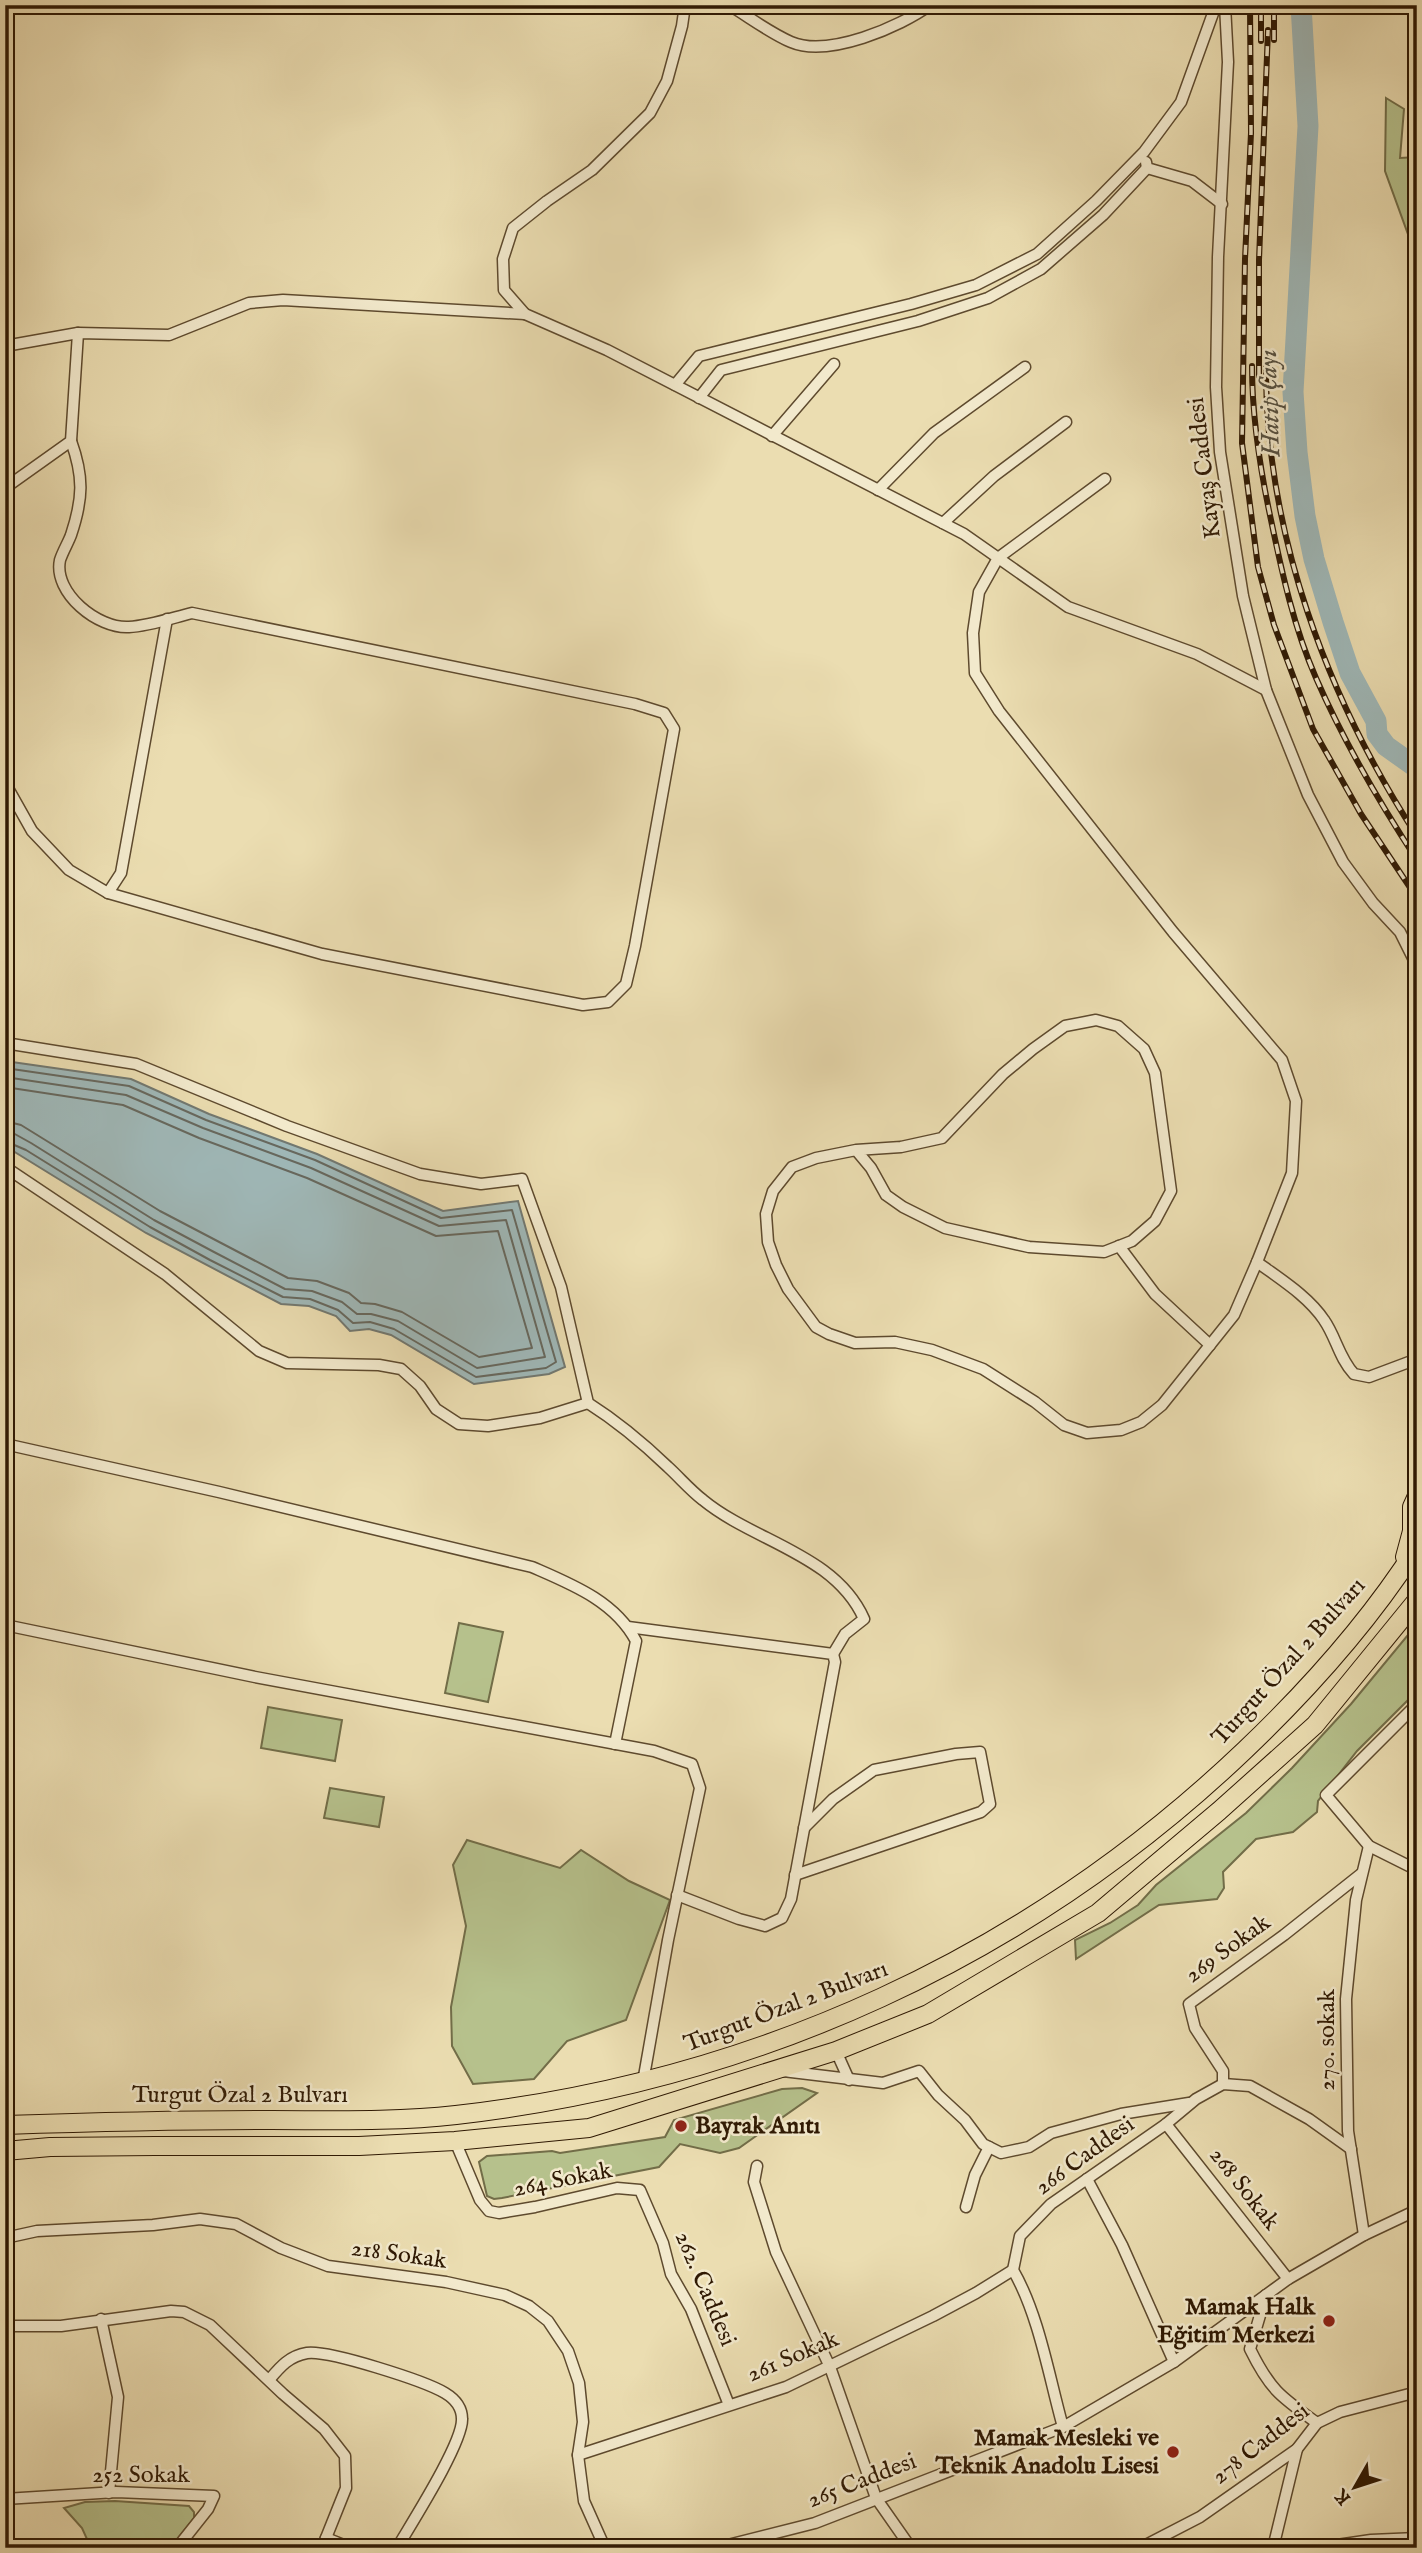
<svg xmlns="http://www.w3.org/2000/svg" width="1422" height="2553" font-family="'IM FELL English',serif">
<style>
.green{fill:#b6c18c;stroke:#726d48;stroke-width:2}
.water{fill:#9fb8b8;stroke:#727870;stroke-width:2}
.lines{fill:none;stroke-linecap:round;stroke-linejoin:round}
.shore{stroke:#67685e;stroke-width:2}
.river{stroke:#9fb8b8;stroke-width:21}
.minor-casing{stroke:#5e4a2e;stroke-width:13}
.highway-casing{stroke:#2f1903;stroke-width:20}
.minor{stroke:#f2e9cc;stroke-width:10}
.highway{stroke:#ebddb1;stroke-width:18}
.rail-casing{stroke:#2f1903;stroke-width:6}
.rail{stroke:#f2e9cc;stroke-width:3.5;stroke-dasharray:10;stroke-linecap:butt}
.poi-dot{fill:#8f2418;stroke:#f2e9cc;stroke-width:2.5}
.labels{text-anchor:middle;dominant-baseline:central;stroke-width:5;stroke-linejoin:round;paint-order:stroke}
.street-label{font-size:24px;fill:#2f1903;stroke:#f2e9cc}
.poi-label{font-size:24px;font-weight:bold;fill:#2f1903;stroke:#f2e9cc;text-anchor:end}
.water-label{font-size:26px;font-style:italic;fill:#565142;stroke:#f2e9cc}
</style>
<rect width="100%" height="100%" fill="#ebddb1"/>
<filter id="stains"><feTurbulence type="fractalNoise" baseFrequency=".00286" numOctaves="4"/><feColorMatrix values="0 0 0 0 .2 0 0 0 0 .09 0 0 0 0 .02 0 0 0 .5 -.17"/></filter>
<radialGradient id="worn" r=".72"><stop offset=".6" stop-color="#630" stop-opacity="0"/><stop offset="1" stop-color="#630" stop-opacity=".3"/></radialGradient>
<!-- green -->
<g class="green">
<polygon points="1386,98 1404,109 1400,158 1417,157 1417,259 1385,171"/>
<polygon points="459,1623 503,1632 488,1702 445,1693"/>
<polygon points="1417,1624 1417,1691 1357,1751 1318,1801 1317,1812 1293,1832 1256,1839 1223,1872 1224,1888 1217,1899 1159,1905 1076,1959 1075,1940 1110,1923 1138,1905 1156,1885 1246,1813 1292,1768 1351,1704"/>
<polygon points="268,1707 342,1720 335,1761 261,1748"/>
<polygon points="330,1788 384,1797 379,1827 324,1818"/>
<polygon points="467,1840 560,1868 581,1850 629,1881 670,1900 626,2020 567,2041 534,2079 473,2084 452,2046 451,2007 466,1926 453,1865"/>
<polygon points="802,2088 817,2093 739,2148 720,2153 680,2144 659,2167 502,2198 494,2199 487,2196 479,2162 487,2156 552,2151 560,2153 665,2137 674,2120 782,2089"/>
<polygon points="115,2501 189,2506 194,2512 194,2518 170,2548 91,2548 82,2528 64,2508 85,2502"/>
</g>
<!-- water -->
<polygon class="water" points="5,1061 131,1079 209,1114 317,1154 443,1211 518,1201 565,1367 549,1374 474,1384 391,1335 369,1329 350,1331 336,1316 309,1306 281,1304 146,1233 5,1146"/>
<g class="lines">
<!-- shore -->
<g class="shore">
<polyline points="5,1068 129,1086 206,1120 315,1160 441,1218 512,1210 556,1362 546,1368 476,1377 394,1329 370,1322 353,1323 338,1310 310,1299 283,1297 210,1260 150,1227 26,1150 5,1141"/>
<polyline points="5,1077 126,1095 203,1128 311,1168 439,1226 506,1220 545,1357 477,1368 398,1321 371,1314 357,1314 342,1302 312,1291 285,1289 214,1252 154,1220 31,1143 13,1133 5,1132"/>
<polyline points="5,1087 123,1105 199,1138 307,1178 436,1236 498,1231 532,1348 479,1357 402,1312 375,1304 361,1303 349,1293 317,1281 288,1278 160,1211 21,1125 5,1121"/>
</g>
<!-- river -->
<polyline class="river" points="1301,5 1308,126 1293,392 1297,452 1305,516 1314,559 1333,622 1350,673 1376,721 1377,734 1386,746 1417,768"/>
<defs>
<g id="minor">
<polyline points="685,5 682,26 667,81 650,113 592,170 547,201 513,228 503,259 504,290 525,314 607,350 964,534 1068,607 1197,654 1266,690"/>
<path d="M729 5C749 17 770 33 791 42 828 58 900 27 930 5"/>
<polyline points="1225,5 1228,62 1218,257 1216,387 1220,452 1243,596 1266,690 1308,795 1343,862 1373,903 1400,932 1417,966"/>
<polyline points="1146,162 1147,168 1192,181 1222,204"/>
<polyline points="5,346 78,333 169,335 249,303 283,300 525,314"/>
<polyline points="675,385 699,356 911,304 976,285 1037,254 1096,201 1144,152 1181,102 1216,5"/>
<polyline points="699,398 721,370 918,321 988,298 1041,269 1103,215 1147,168"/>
<polyline points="772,436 834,364"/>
<polyline points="1105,479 998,558 979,592 973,633 975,673 999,711 1173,932 1282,1060 1296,1101 1292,1173 1257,1262"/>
<polyline points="5,488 71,441 78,333"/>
<polyline points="878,490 934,433 1025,367"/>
<polyline points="943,523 994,476 1066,422"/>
<path d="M5 783 32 831 69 870 108 893 322 954 583 1005 608 1002 626 984 635 946 674 729 664 713 635 704 192 613C172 618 149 626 129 627 98 629 53 593 60 560 63 551 68 543 71 535 83 499 84 477 71 441"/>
<polyline points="108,893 121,873 167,619"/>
<path d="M5 1043 136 1064 287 1126 420 1174 481 1184 522 1179 561 1287 588 1403C618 1422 643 1443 668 1467 680 1478 690 1490 703 1500 754 1542 835 1554 864 1619L845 1634 833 1654"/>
<path d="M856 1150 871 1168 886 1195 903 1207 945 1228 1029 1247 1104 1252 1132 1241 1155 1221 1171 1191 1155 1073 1144 1049 1118 1026 1096 1020 1065 1026 1033 1049 1003 1074 942 1138 901 1147 856 1150 816 1158 792 1167 773 1191 766 1214 768 1242 776 1265 788 1289 816 1327 829 1334 855 1343 895 1342 932 1350 983 1369 1035 1402 1064 1425 1087 1433 1121 1430 1141 1422 1162 1405 1234 1315 1257 1262C1280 1279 1308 1296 1324 1320 1336 1337 1339 1358 1354 1374L1369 1377 1417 1359"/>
<polyline points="5,1167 165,1274 259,1351 287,1363 379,1365 401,1369 420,1386 436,1409 459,1424 488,1426 540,1418 588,1403"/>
<polyline points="1119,1246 1155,1294 1210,1345"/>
<path d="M5 1444 219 1492 532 1567C571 1584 615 1601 636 1641L615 1744"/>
<polyline points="5,1625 255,1677 654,1751 692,1764 700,1788 668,1940 643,2082"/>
<polyline points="628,1627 833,1654 835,1662 791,1899 782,1918 765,1926 739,1919 677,1895"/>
<polyline points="1417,1704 1326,1795 1369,1846 1417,1870"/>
<polyline points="795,1875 981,1812 990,1804 980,1752 956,1754 874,1770 833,1799 804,1828"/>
<polyline points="836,2051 849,2080"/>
<polyline points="783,2071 883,2083 919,2071 938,2095 965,2120 983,2144 1001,2153 1029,2147 1051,2133 1121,2114 1189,2103"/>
<polyline points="1223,2084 1223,2071 1195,2028 1189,2004 1284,1935 1361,1874"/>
<polyline points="1166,2124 1288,2279"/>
<polyline points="455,2141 480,2200 489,2211 499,2213 535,2207 617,2188 640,2190 663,2243 671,2274 691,2309 729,2405"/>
<polyline points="757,2166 754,2182 776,2252 830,2367 876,2498 911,2548"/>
<polyline points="1087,2179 1122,2245 1174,2362"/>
<polyline points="966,2207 975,2175 989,2147"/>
<polyline points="1364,2235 1348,2131 1346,1999 1356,1900 1369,1846"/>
<polyline points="5,2238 37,2231 153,2225 200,2219 236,2224 281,2248 328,2266 446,2282 505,2295 529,2306 548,2321 568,2351 579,2383 583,2422 578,2455 584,2501 605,2548"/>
<path d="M1266 2295 1250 2349C1270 2390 1281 2397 1317 2423"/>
<polyline points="101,2319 118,2397 109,2493"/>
<polyline points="5,2326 61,2326 171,2311 184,2312 210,2325 283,2394 324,2429 345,2456 346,2488 322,2548"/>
<path d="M269 2380C280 2367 289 2356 307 2353 329 2350 425 2381 445 2393 455 2399 462 2408 462 2419 463 2443 411 2524 397 2548"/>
<path d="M1063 2427C1049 2377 1039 2315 1013 2270L1020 2236 1051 2204 1166 2124 1196 2099 1223 2084 1250 2086 1309 2119 1351 2149"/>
<polyline points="578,2455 786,2387 933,2316 976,2293 1013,2270"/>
<polyline points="5,2499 116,2492 214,2496 208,2509 177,2548"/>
<polyline points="326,2538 351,2548"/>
<polyline points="716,2548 815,2523 1063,2427 1174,2362 1288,2279 1364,2235 1417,2210"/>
<polyline points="1140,2548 1200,2517 1297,2449 1317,2423 1340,2412 1417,2392"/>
<polyline points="1273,2548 1297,2449"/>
<polyline points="1317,2548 1371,2540 1417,2538"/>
</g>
<g id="highway">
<polyline points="1405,1557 1412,1531 1412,1507 1417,1496"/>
<path d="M5 2125C94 2122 182 2120 271 2120 332 2120 395 2122 456 2115 755 2081 1027 1958 1245 1750 1309 1689 1369 1622 1417 1547"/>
<polyline points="5,2151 50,2147 155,2146 359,2146 455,2141 589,2128 836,2051 928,2014 1098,1913 1219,1811 1315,1725 1417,1600"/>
</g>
</defs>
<!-- minor casing -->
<use href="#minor" class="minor-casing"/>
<!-- highway casing -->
<use href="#highway" class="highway-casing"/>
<!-- minor -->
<use href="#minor" class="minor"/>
<!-- highway -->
<use href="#highway" class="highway"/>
<defs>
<g id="rail">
<polyline points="1250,5 1251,133 1245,259 1242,443 1258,567 1274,625 1313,729 1361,814 1417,898"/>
<polyline points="1274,40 1274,5"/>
<polyline points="1261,41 1261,5"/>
<path d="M1252 366C1252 418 1260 469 1271 520 1282 573 1294 628 1316 678 1344 742 1379 802 1417 860"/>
<path d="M1266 366C1265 532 1327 698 1417 836"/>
<polyline points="1259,376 1259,260 1268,30"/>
</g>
</defs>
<!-- rail casing -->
<use href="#rail" class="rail-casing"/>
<!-- rail -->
<use href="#rail" class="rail"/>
</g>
<!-- markers -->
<g class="poi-dot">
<circle cx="681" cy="2126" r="7"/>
<circle cx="1329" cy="2321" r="7"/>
<circle cx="1173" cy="2452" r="7"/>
</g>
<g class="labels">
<!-- street labels -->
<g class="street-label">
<text transform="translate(1205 468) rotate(-97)">Kayaş Caddesi</text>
<text transform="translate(1289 1662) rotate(-48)">Turgut Özal 2 Bulvarı</text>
<text transform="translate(1228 1949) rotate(-36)">269 Sokak</text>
<text transform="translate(786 2007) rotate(-21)">Turgut Özal 2 Bulvarı</text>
<text transform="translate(1327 2040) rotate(-90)">270. sokak</text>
<text x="240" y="2095">Turgut Özal 2 Bulvarı</text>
<text transform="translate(1085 2156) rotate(-36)">266 Caddesi</text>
<text transform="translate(563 2180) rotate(-11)">264 Sokak</text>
<text transform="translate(1244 2189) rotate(52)">268 Sokak</text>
<text transform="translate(399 2255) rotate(8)">218 Sokak</text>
<text transform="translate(705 2289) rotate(67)">262. Caddesi</text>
<text transform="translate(793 2357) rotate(-23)">261 Sokak</text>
<text transform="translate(1261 2444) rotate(-38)">278 Caddesi</text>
<text x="141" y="2475">252 Sokak</text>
<text transform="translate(862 2481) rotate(-21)">265 Caddesi</text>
</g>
<!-- poi labels -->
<g class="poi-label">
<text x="695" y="2126" text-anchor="start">Bayrak Anıtı</text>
<text x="1315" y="2307">Mamak Halk<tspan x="1315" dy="28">Eğitim Merkezi</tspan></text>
<text x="1159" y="2438">Mamak Mesleki ve<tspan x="1159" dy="28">Teknik Anadolu Lisesi</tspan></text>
</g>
<!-- water labels -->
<g class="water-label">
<text transform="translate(1270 403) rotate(-92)">Hatip Çayı</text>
</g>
</g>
<!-- margin -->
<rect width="1422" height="2553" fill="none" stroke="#ebddb1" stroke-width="28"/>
<rect x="7" y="7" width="1408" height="2539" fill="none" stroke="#2f1903" stroke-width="3.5"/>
<rect x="14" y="14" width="1394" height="2525" fill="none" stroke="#2f1903" stroke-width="2"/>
<!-- north arrow -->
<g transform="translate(1355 2487) rotate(231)" stroke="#f2e9cc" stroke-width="5" paint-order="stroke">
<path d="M0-5L12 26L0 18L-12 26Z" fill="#2f1903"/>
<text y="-10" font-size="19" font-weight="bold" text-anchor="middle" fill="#2f1903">K</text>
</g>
<rect width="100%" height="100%" filter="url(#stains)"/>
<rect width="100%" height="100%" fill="url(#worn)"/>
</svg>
